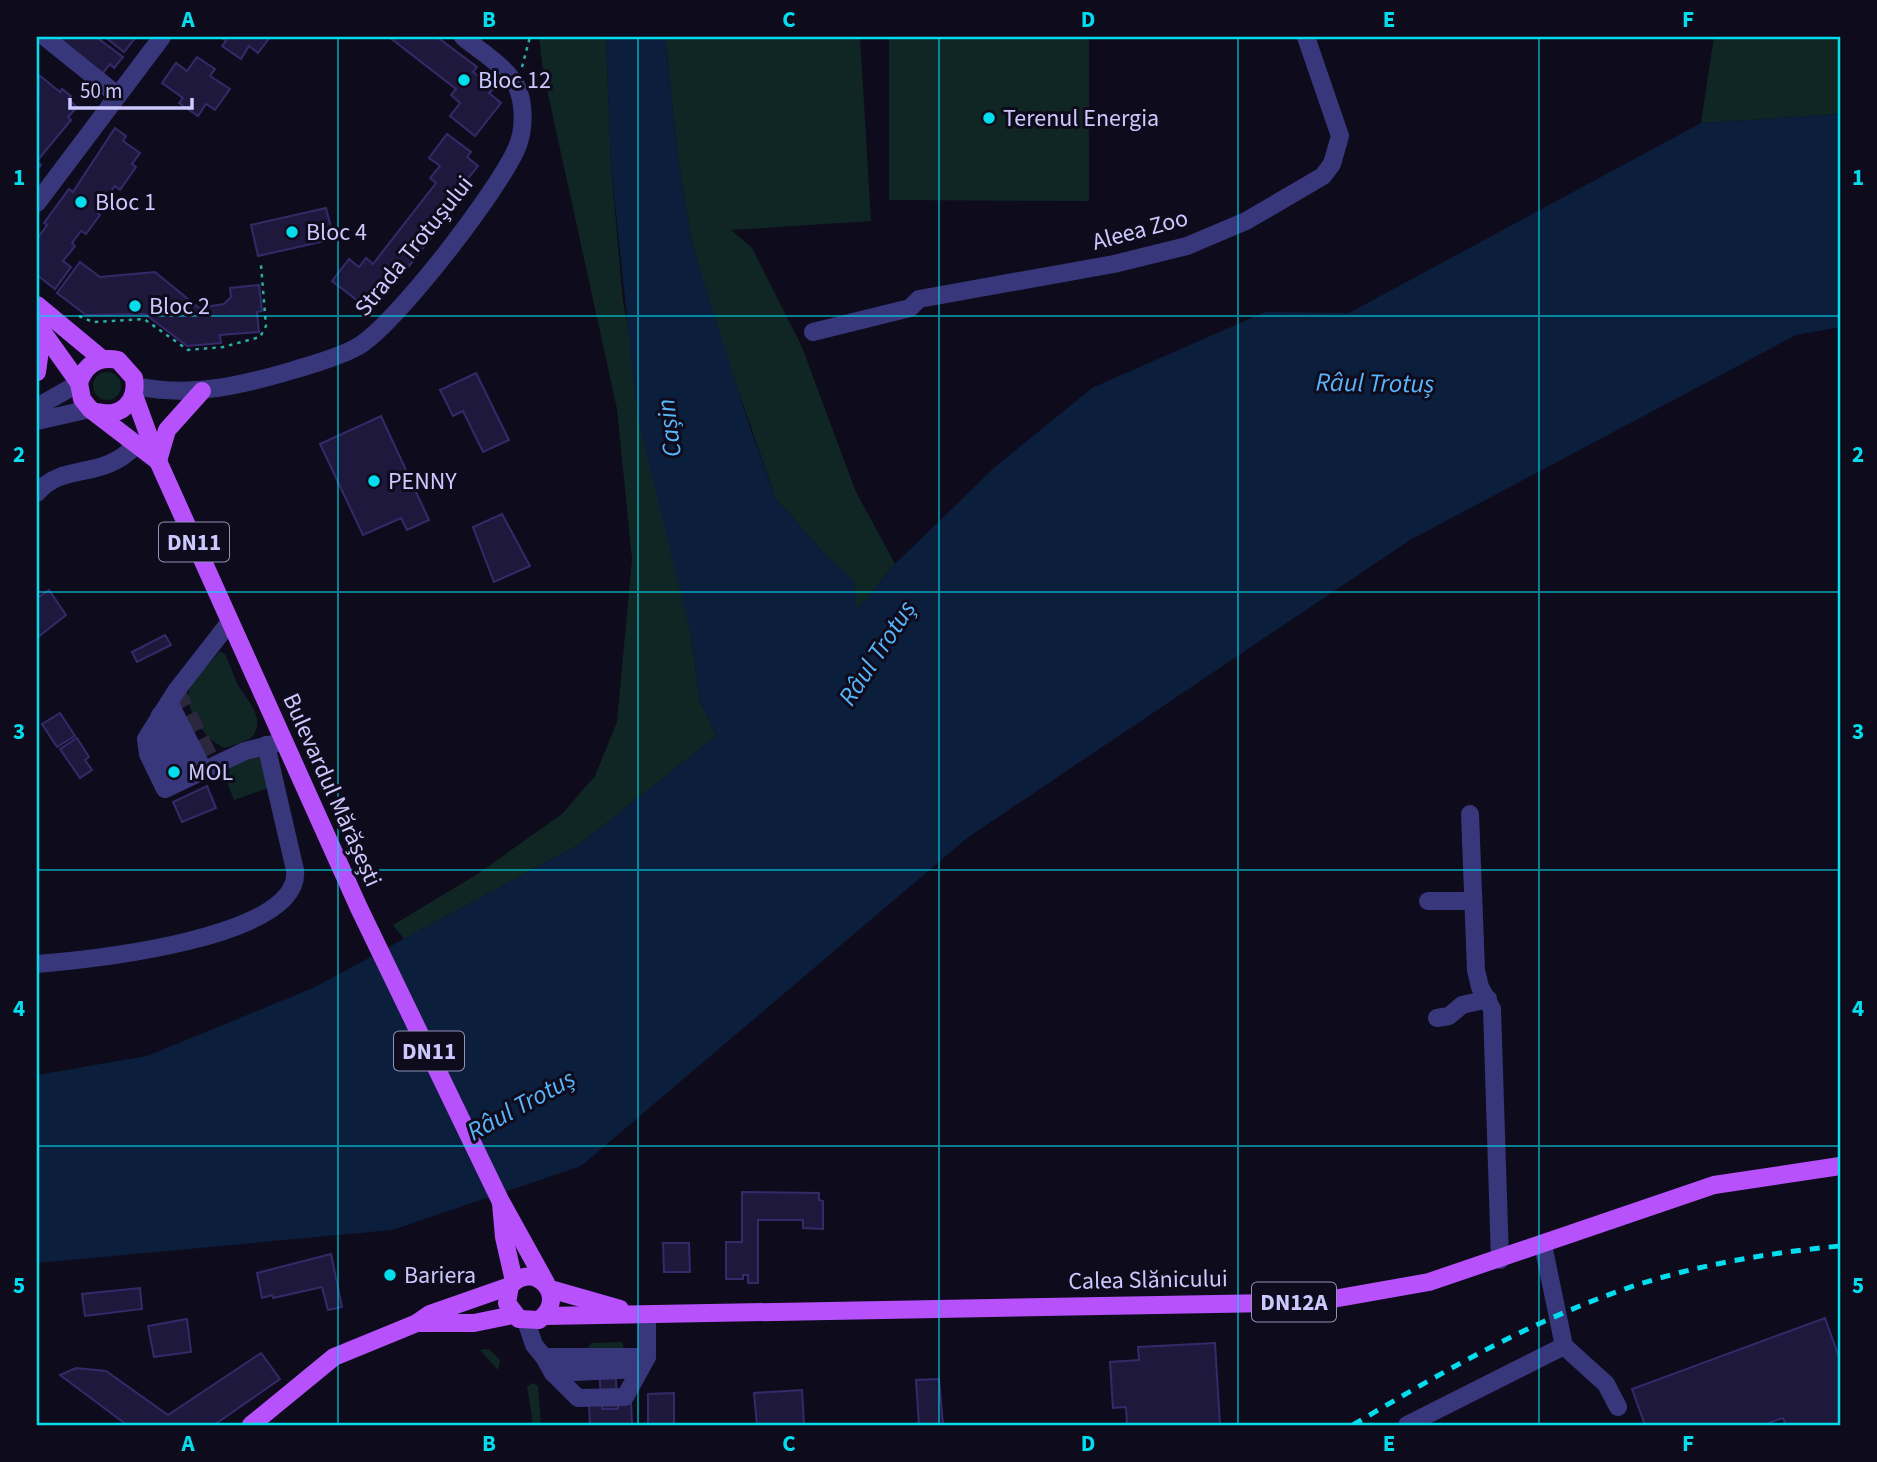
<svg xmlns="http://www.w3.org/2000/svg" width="1877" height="1462" font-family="'Source Sans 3',sans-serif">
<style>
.green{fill:#0f2625}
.water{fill:#0b1e3c}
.building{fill:#1e183d;stroke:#352a69;stroke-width:2}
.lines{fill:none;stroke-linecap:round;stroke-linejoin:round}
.minor-tunnel{stroke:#2b283e;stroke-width:18;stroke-dasharray:18 9;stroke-linecap:butt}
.path{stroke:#2eaca1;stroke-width:2.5;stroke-dasharray:3.5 5;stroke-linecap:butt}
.minor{stroke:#38377b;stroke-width:18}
.major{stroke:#b751fc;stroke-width:18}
.rail{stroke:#04ddee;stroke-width:5;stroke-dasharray:10 9;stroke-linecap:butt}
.grid{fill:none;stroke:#04ddee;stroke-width:2;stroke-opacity:0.55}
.poi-dot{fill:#04ddee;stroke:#0e0c1c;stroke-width:2.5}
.labels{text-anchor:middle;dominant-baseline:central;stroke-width:6;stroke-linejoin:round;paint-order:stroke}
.shield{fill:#0e0c1c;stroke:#9490ba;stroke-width:2}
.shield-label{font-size:23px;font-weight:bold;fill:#cdc8fe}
.poi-label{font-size:24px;fill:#cdc8fe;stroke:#0e0c1c;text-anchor:start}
.street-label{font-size:24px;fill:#cdc8fe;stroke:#0e0c1c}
.water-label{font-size:26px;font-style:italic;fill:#58b5fc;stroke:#0e0c1c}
.neatline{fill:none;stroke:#04ddee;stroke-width:2.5}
.grid-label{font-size:23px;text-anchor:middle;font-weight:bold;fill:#04ddee}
</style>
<rect width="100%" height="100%" fill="#0e0c1c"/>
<!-- green -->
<g class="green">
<polygon points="539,37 606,37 611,166 623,302 691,635 700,701 716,736 580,844 404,939 393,925 476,875 562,814 595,776 617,722 632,559 617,409 543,71"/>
<polygon points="665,37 860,37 871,221 731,230 752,248 802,347 855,490 895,564 856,611 823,552 776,499 726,356 692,244 679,165"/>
<polygon points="889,37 1089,37 1089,201 889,200"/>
<polygon points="1714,37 1840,37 1840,114 1701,123"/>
<circle cx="107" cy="386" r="14"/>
<path d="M220 651 225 654C230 664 233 675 238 685 248 702 268 720 250 739L225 748C205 740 182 709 190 686Z"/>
<polygon points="259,756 268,788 234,800 227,782 230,768 241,760"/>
<polygon points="622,1342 625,1351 587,1349 591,1343"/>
<polygon points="489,1349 500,1360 498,1370 480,1350"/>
<polygon points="533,1383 538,1386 541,1425 533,1425 527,1386"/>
</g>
<!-- water -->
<polygon class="water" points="606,37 665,37 679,165 692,244 749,425 776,499 823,552 854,581 857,610 895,564 995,467 1092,388 1265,312 1349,313 1701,123 1840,114 1840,327 1796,335 1410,540 967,838 581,1166 392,1230 37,1263 37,1075 147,1056 313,988 580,844 716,736 700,701 691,635 638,421 611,166"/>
<!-- building -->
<g class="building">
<polygon points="53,37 96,37 123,57 114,68 110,64 102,74"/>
<polygon points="105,37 136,37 124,52"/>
<polygon points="221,37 270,37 258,53 249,46 241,59 222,46 226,41"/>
<polygon points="389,37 437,37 477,67 473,72 494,88 489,93 501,103 475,136 450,116 460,103 451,95 456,89"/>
<polygon points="197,57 215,69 210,76 230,89 215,110 206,104 198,116 179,103 183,98 162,83 176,63 187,71"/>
<polygon points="39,75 60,92 62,89 71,96 68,99 77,107 68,117 71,120 37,161 41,165 37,170"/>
<polygon points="115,128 126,136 123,141 140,153 132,164 136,167 120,190 115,186 96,212 100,215 86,234 81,231 72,243 75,246 63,261 71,267 55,289 37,275 37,239 47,225 44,223 69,189 73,192"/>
<polygon points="447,134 471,152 467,157 478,166 454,196 460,200 396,283 391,279 376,298 370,294 362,304 332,281 349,259 359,267 366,258 373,264 436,183 430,178 440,166 429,158"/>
<polygon points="326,208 334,239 258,256 251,225"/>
<polygon points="80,262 100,277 155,272 199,308 224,304 231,297 230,288 259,285 262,311 257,312 259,332 220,335 221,343 187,346 145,314 86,315 57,293"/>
<polygon points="476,373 509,440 483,452 463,411 453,416 440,390"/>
<polygon points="381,416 429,520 407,530 401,518 363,535 320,444"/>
<polygon points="502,514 530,566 494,582 473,527"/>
<polygon points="49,590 66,615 38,637 37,598"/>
<polygon points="165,635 171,645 137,662 132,652"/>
<polygon points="60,713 75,736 57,747 42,724"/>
<polygon points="77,738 89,757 85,760 92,770 80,778 60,749"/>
<polygon points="207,786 216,808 182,822 173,802"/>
<polygon points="742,1192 819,1193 819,1200 823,1201 823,1229 803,1228 803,1220 758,1220 758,1283 748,1283 748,1275 743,1275 743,1279 726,1279 726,1242 742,1242"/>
<polygon points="663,1243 689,1243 690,1272 664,1272"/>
<polygon points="331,1254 342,1307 328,1310 322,1287 273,1298 272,1295 262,1298 257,1273"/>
<polygon points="140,1288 142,1309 85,1316 82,1294"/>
<polygon points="1825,1318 1840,1360 1840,1425 1786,1425 1783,1418 1763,1425 1645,1425 1632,1389"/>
<polygon points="187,1319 191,1352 154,1357 148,1326"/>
<polygon points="1215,1343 1220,1425 1127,1425 1126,1407 1113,1408 1110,1362 1139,1360 1138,1347"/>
<polygon points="261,1353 280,1379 214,1425 127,1425 60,1375 76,1368 106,1371 168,1415"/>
<polygon points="615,1369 618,1409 602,1409 599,1370"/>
<polygon points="939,1379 943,1425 919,1425 916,1380"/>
<polygon points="802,1390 804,1425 757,1425 754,1393"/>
<polygon points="674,1393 674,1425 648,1425 648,1394"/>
<polygon points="618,1402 631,1402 632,1425 590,1425 589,1405 602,1405 602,1409 618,1409"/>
</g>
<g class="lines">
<!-- minor-tunnel -->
<polyline class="minor-tunnel" points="176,691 213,765"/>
<!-- path -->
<g class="path">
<polyline points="522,67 530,37"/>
<polyline points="79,316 93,322 144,319 188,350 223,347 260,337 266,326 261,265"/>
</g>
<!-- minor -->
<g class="minor">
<polyline points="45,37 117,95"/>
<polyline points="37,203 162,37"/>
<polyline points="813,332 910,308 919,299 1114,264 1187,246 1246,221 1323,176 1332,164 1340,136 1306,37"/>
<path d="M136 386C191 398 244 385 297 369 317 363 339 357 357 347 394 327 503 185 518 145 524 129 524 108 519 92 511 69 481 52 463 37"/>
<polyline points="37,407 79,383"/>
<polyline points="37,421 90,409"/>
<path d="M37 493C64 461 101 482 136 445"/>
<polyline points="229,623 176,691 146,739 148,754 165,789 245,751 277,743"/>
<polyline points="169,702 203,769"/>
<polyline points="160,715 190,776"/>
<polyline points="151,731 176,783"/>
<polyline points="1470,814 1476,970 1480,987 1492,1009 1500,1260"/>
<polyline points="1428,901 1473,901"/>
<path d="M37 964C85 960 303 939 295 870L266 745"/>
<polyline points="1437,1018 1449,1016 1462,1005 1488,999"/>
<polyline points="1543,1245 1564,1346 1606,1384 1618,1407"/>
<polyline points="526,1321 534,1345 544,1357 647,1357 647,1315"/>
<polyline points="544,1357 553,1373 578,1398 625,1397 647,1357"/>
<polyline points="553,1373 640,1369"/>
<polyline points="1407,1425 1564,1346"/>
</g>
<!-- major -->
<g class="major">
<polyline points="37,305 102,359"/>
<polyline points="37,324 79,383"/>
<polyline points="37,341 40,350 37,372"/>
<polyline points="134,395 158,461 359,908 500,1200 546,1283"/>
<path d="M97 412C121 418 138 402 134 378L118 360C99 356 85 364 79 383L82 399 90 409 158 461"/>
<polyline points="158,461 167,430 202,391"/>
<polyline points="501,1203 504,1237 514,1281"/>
<polyline points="550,1289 620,1309"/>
<polyline points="545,1316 1275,1303 1333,1299 1429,1282 1714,1185 1840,1166"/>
<polyline points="417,1323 474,1323 513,1315"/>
<path d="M251 1425 334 1357 417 1323 430 1314 510 1286C534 1258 570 1298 539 1320L519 1319 507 1303 510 1286"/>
</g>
<!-- rail -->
<path class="rail" d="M1353 1425C1455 1364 1566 1301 1682 1272 1734 1259 1787 1251 1840 1246"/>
</g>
<!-- grid -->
<path class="grid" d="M338 37V1425M638 37V1425M939 37V1425M1238 37V1425M1539 37V1425M37 316H1840M37 592H1840M37 870H1840M37 1146H1840"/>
<!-- markers -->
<g class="poi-dot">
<circle cx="464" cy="80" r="7"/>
<circle cx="989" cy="118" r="7"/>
<circle cx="81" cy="202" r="7"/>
<circle cx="292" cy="232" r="7"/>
<circle cx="135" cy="306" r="7"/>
<circle cx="374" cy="481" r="7"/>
<circle cx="174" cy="772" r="7"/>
<circle cx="390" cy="1275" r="7"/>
</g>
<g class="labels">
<!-- shield labels -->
<g class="shield">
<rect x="159" y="522.5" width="70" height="39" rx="5"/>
<rect x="394" y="1031.5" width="70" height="39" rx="5"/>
<rect x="1252" y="1282.5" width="84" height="39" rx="5"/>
</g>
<g class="shield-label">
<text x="194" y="542">DN11</text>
<text x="429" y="1051">DN11</text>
<text x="1294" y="1302">DN12A</text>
</g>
<!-- poi labels -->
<g class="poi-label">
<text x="478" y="80">Bloc 12</text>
<text x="1003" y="118">Terenul Energia</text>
<text x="95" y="202">Bloc 1</text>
<text x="306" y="232">Bloc 4</text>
<text x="149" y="306">Bloc 2</text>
<text x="388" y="481">PENNY</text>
<text x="188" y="772">MOL</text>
<text x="404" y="1275">Bariera</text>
</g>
<!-- street labels -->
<g class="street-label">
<text transform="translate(1140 230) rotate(-15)">Aleea Zoo</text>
<text transform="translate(414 246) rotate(-51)">Strada Trotușului</text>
<text transform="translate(332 790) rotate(66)">Bulevardul Mărășești</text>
<text transform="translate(1148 1280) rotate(-1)">Calea Slănicului</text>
</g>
<!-- water labels -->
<g class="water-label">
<text transform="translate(1375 383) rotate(1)">Râul Trotuș</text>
<text transform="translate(669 428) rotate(-97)">Cașin</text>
<text transform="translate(877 653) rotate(-57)">Râul Trotuș</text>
<text transform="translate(521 1105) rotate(-29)">Râul Trotuș</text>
</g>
</g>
<!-- border -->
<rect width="1877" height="1462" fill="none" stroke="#0e0c1c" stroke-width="77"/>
<!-- scale -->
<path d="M70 98v10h122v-10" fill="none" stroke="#cdc8fe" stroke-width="3.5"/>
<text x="80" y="98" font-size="21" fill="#cdc8fe" stroke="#0e0c1c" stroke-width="5" paint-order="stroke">50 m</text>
<rect x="38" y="38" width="1801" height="1386" class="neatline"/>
<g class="grid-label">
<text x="188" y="27">A</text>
<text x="489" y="27">B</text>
<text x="789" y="27">C</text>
<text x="1088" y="27">D</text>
<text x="1389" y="27">E</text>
<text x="1688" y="27">F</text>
<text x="19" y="185">1</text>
<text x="1858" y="185">1</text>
<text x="19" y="462">2</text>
<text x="1858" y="462">2</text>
<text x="19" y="739">3</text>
<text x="1858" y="739">3</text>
<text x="19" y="1016">4</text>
<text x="1858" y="1016">4</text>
<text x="19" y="1293">5</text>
<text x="1858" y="1293">5</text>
<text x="188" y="1451">A</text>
<text x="489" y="1451">B</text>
<text x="789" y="1451">C</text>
<text x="1088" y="1451">D</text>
<text x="1389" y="1451">E</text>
<text x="1688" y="1451">F</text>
</g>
</svg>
